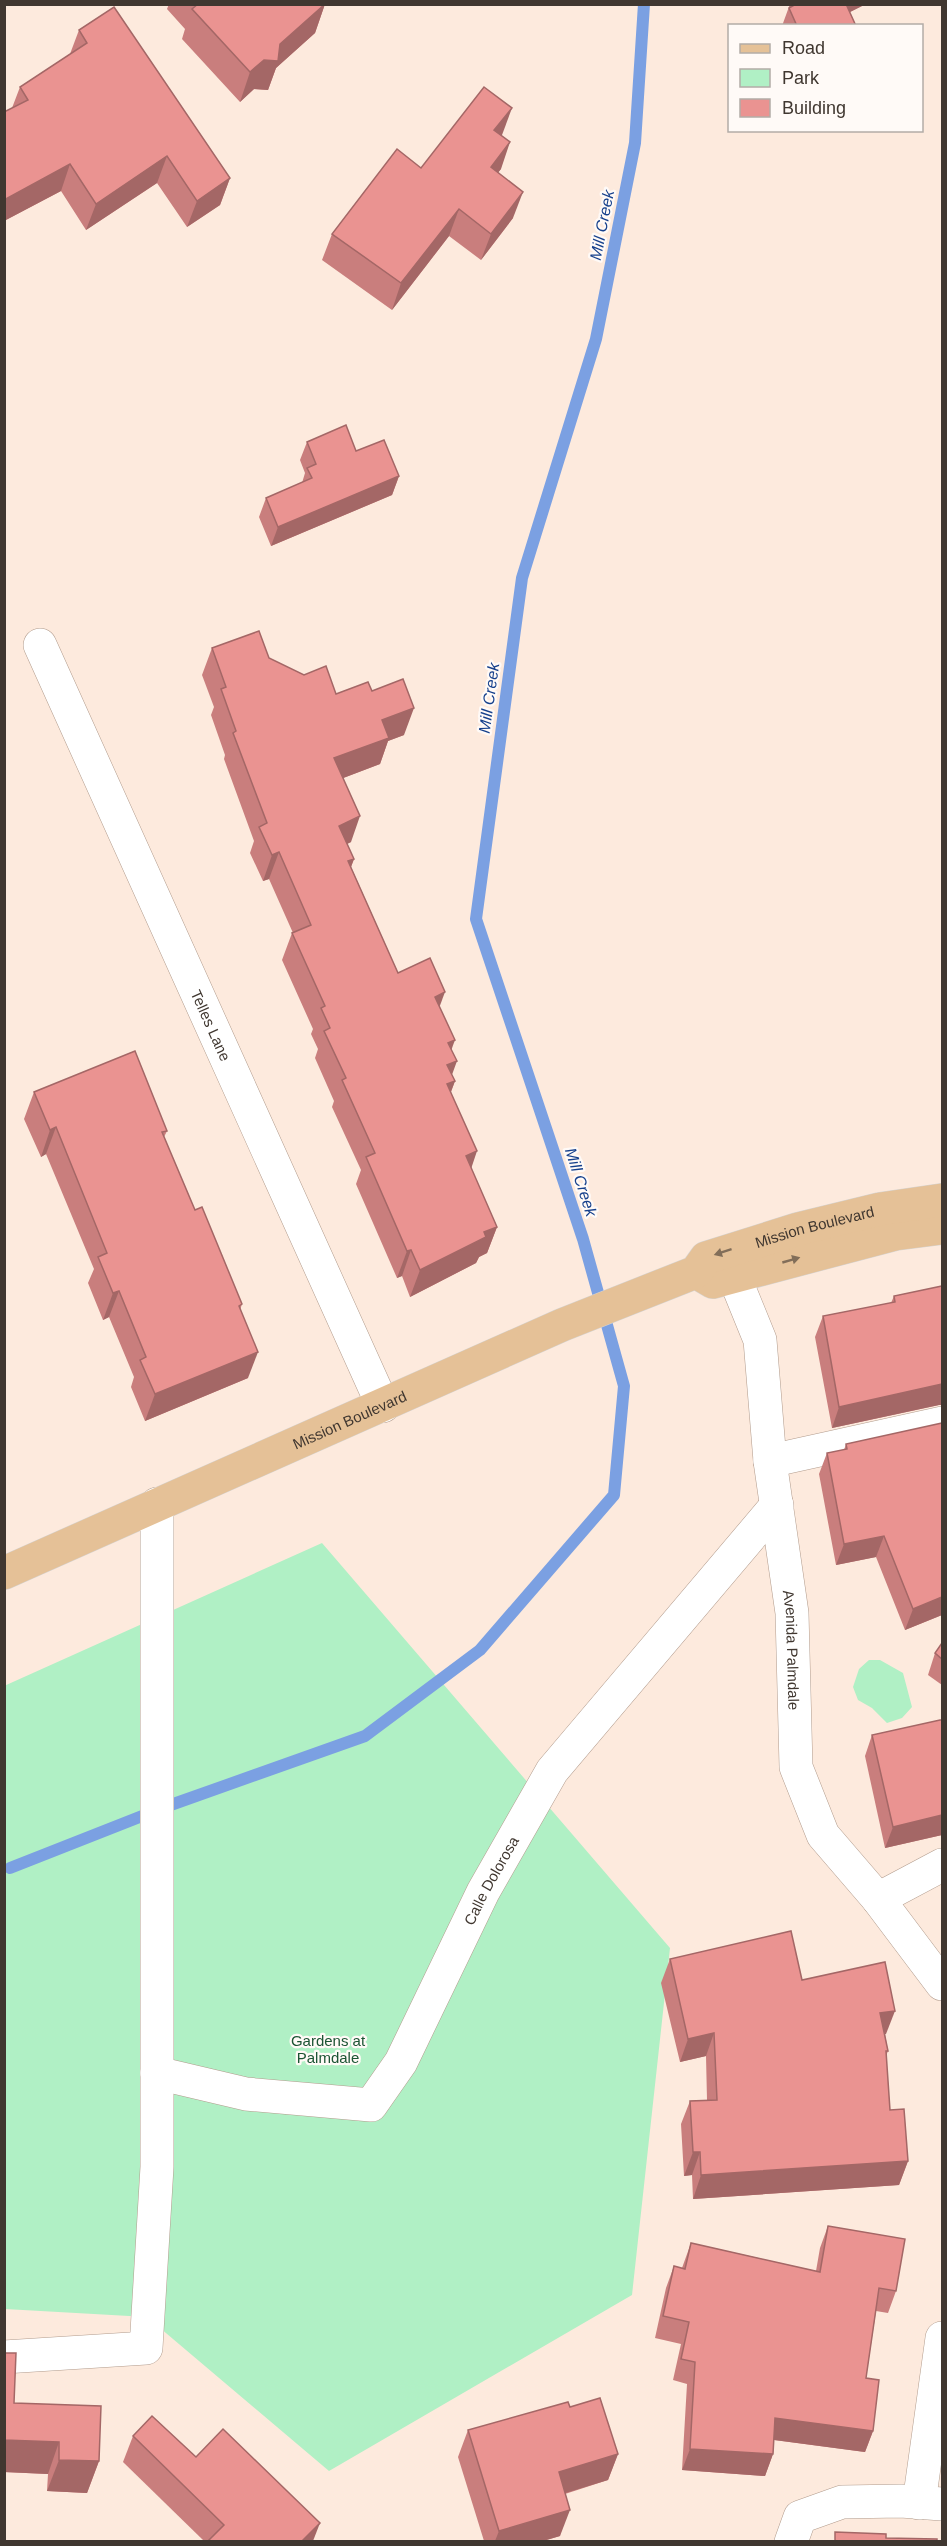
<svg xmlns="http://www.w3.org/2000/svg" width="947" height="2546" font-family="Helvetica,sans-serif">
<style>
.green{fill:#b0f0c5}
.lines{fill:none;stroke-linecap:round;stroke-linejoin:round}
.stream{stroke:#7ba0e2;stroke-width:12}
.street-casing{stroke:#b29c8d;stroke-width:34}
.primary-casing{stroke:#d5d3d1;stroke-width:34}
.street{stroke:#fff;stroke-width:33}
.primary{stroke:#e5c197;stroke-width:33}
.wall{fill:#c97e7d}
.shaded-wall{fill:#a46766}
.building{fill:#ea9391;stroke:#a46766;stroke-width:1.5}
.oneway{fill:#826e59}
.labels{text-anchor:middle;dominant-baseline:central;stroke-width:4.5;stroke-linejoin:round;paint-order:stroke}
.street-label{font-size:15px;fill:#403730;stroke:#fffaf7}
.park-label{font-size:15px;fill:#1b5433;stroke:#fffaf7}
.water-label{font-size:16px;font-style:italic;fill:#16408c;stroke:#fffaf7}
</style>
<rect width="100%" height="100%" fill="#fdeadd"/>
<!-- green -->
<g class="green">
<polygon points="322,1543 670,1948 632,2295 329,2471 147,2317 5,2309 4,1686"/>
<polygon points="869,1660 880,1660 903,1673 912,1707 902,1718 887,1723 872,1708 858,1700 853,1687 859,1669"/>
</g>
<g class="lines">
<!-- stream -->
<polyline class="stream" points="10,1868 165,1807 365,1736 480,1650 614,1495 624,1386 583,1239 476,919 522,578 596,339 635,143 644,4"/>
<defs>
<g id="street">
<path id="s1" d="M40 645 383 1406"/>
<path id="s2" d="M734 1276 760 1340 770 1461 792 1613 796 1767 823 1835 878 1899 942 1984"/>
<polyline points="770,1461 942,1423"/>
<polyline points="878,1899 942,1865"/>
<path id="s3" d="M157 2073 246 2094 371 2105 401 2062 483 1892 552 1771 777 1505"/>
<polyline points="4,2357 146,2348 157,2167 157,1504"/>
<polyline points="919,2503 942,2338"/>
<polyline points="791,2542 800,2517 842,2502 901,2501 942,2504"/>
</g>
<g id="primary">
<polyline points="696,1272 713,1282 895,1234 942,1228"/>
<path id="s4" d="M4 1573 562 1325 696 1272 706 1258 798 1229 880 1209 942 1200"/>
</g>
</defs>
<!-- street casing -->
<use href="#street" class="street-casing"/>
<!-- primary casing -->
<use href="#primary" class="primary-casing"/>
<!-- street -->
<use href="#street" class="street"/>
<!-- primary -->
<use href="#primary" class="primary"/>
</g>
<!-- wall -->
<g class="wall">
<polygon points="169,4 325,4 315,33 276,68 268,90 254,89 240,102 182,39 185,29 167,9"/>
<polygon points="790,4 866,4 850,12 856,26 782,26"/>
<polygon points="79,30 230,178 220,205 187,227 157,183 86,230 61,191 4,221 4,112 12,108 20,87 70,54"/>
<polygon points="502,135 501,169 498,172 513,218 481,260 449,236 392,310 322,260 332,234 421,168"/>
<polygon points="307,442 356,451 399,476 392,495 271,546 259,517 266,498 302,483 305,473 300,460"/>
<polygon points="212,648 269,658 336,694 372,691 404,735 388,741 380,764 343,778 351,842 347,844 354,859 351,867 398,973 439,1007 452,1050 452,1075 455,1081 451,1092 471,1168 497,1227 487,1253 479,1257 476,1263 410,1297 402,1276 397,1278 356,1184 361,1170 332,1107 334,1101 315,1058 318,1049 311,1034 313,1029 282,960 292,933 293,933 269,879 263,881 250,853 254,841 224,759 225,755 211,715 214,707 202,675"/>
<polygon points="34,1092 167,1131 164,1137 195,1210 242,1304 240,1310 248,1378 145,1421 131,1387 134,1377 109,1317 103,1320 88,1283 94,1269 46,1154 41,1157 24,1119"/>
<polygon points="942,1286 942,1405 939,1405 832,1428 815,1337 823,1316 891,1303 894,1296"/>
<polygon points="846,1444 942,1615 905,1630 876,1557 836,1565 819,1474 827,1453 844,1450"/>
<polygon points="942,1643 942,1685 928,1675 935,1653"/>
<polygon points="942,1720 942,1835 885,1848 865,1756 872,1735"/>
<polygon points="670,1959 802,1980 886,2034 885,2034 888,2051 886,2056 890,2110 908,2161 899,2185 693,2199 692,2175 684,2176 681,2124 690,2101 707,2100 706,2056 680,2062 661,1983"/>
<polygon points="828,2226 896,2291 888,2313 876,2311 866,2378 873,2431 865,2452 774,2440 773,2454 765,2476 682,2470 687,2384 673,2380 681,2344 655,2338 666,2288 674,2266 682,2268 691,2243 816,2271 820,2248"/>
<polygon points="4,2353 14,2403 99,2461 87,2493 47,2491 48,2474 4,2472"/>
<polygon points="570,2407 618,2454 608,2480 565,2494 560,2536 543,2541 484,2541 458,2457 468,2430"/>
<polygon points="133,2436 196,2457 313,2541 204,2541 123,2462"/>
</g>
<!-- shaded-wall -->
<g class="shaded-wall">
<polygon points="325,4 315,33 276,68 268,90 254,89 240,102 250,72 280,44"/>
<polygon points="837,4 866,4 832,21"/>
<polygon points="512,108 502,135 485,157 494,130"/>
<polygon points="510,142 501,169 482,193 491,167"/>
<polygon points="167,156 157,183 86,230 96,204"/>
<polygon points="70,164 61,191 4,221 4,200"/>
<polygon points="230,178 220,205 187,227 197,201"/>
<polygon points="523,192 513,218 481,260 491,234"/>
<polygon points="459,209 449,236 392,310 401,283"/>
<polygon points="399,476 392,495 271,546 278,527"/>
<polygon points="414,708 404,735 388,741 380,764 325,785 334,758 382,720"/>
<polygon points="360,816 351,842 330,852 339,826"/>
<polygon points="279,852 269,879 263,881 272,855"/>
<polygon points="354,859 344,885 348,861"/>
<polygon points="445,992 435,1019 435,997"/>
<polygon points="455,1040 445,1067 448,1043"/>
<polygon points="457,1061 449,1083 455,1081 445,1107 447,1065"/>
<polygon points="56,1127 46,1154 41,1157 50,1130"/>
<polygon points="477,1151 468,1178 466,1156"/>
<polygon points="497,1227 487,1253 479,1257 476,1263 410,1297 420,1270 484,1232"/>
<polygon points="411,1250 402,1276 397,1278 407,1251"/>
<polygon points="119,1291 109,1317 103,1320 113,1293"/>
<polygon points="258,1352 248,1378 145,1421 155,1394"/>
<polygon points="942,1384 942,1405 939,1405 832,1428 839,1407"/>
<polygon points="884,1536 876,1557 836,1565 844,1544"/>
<polygon points="942,1597 942,1615 905,1630 913,1609"/>
<polygon points="942,1815 942,1835 885,1848 893,1827"/>
<polygon points="895,2011 886,2034 872,2037 880,2013"/>
<polygon points="714,2033 706,2056 680,2062 688,2039"/>
<polygon points="693,2152 700,2152 692,2175 684,2176"/>
<polygon points="908,2161 899,2185 693,2199 701,2175"/>
<polygon points="775,2418 873,2431 865,2452 767,2439"/>
<polygon points="4,2440 59,2442 48,2474 4,2472"/>
<polygon points="690,2449 773,2454 765,2476 682,2470"/>
<polygon points="618,2454 608,2480 549,2498 559,2472"/>
<polygon points="59,2460 99,2461 87,2493 47,2491"/>
<polygon points="570,2510 560,2536 543,2541 495,2541 499,2531"/>
<polygon points="320,2523 313,2541 302,2541"/>
</g>
<!-- building -->
<g class="building">
<polygon points="198,4 325,4 280,44 278,61 264,60 250,72 192,9"/>
<polygon points="796,4 846,4 856,26 797,26 789,8"/>
<polygon points="114,7 230,178 197,201 167,156 96,204 70,164 4,200 4,112 28,100 20,87 87,43 79,30"/>
<polygon points="484,87 512,108 494,130 510,142 491,167 523,192 491,234 459,209 401,283 332,234 397,149 421,168"/>
<polygon points="346,425 356,451 384,440 399,476 278,527 266,498 312,478 307,468 316,464 307,442"/>
<polygon points="259,631 269,658 304,675 326,666 336,694 368,682 372,691 403,679 414,708 382,720 389,738 334,758 360,816 339,826 354,859 348,861 398,973 430,958 445,992 435,997 455,1040 448,1043 457,1061 447,1065 455,1081 447,1084 477,1151 466,1156 497,1227 484,1232 486,1237 420,1270 411,1250 407,1251 366,1157 375,1153 342,1080 346,1078 324,1031 330,1028 321,1008 325,1006 292,933 311,925 279,852 272,855 259,827 267,823 233,733 236,731 221,689 226,687 212,648"/>
<polygon points="135,1051 167,1131 162,1132 195,1210 202,1207 242,1304 239,1306 258,1352 155,1394 140,1360 146,1357 119,1291 113,1293 98,1257 107,1253 56,1127 50,1130 34,1092"/>
<polygon points="942,1286 942,1384 839,1407 823,1316 895,1302 894,1296"/>
<polygon points="942,1423 942,1597 913,1609 884,1536 844,1544 827,1453 847,1449 846,1444"/>
<polygon points="942,1643 942,1659 935,1653"/>
<polygon points="940,1720 942,1720 942,1815 893,1827 872,1735"/>
<polygon points="791,1931 802,1980 885,1962 895,2011 880,2013 888,2051 886,2051 890,2110 904,2109 908,2161 701,2175 700,2152 693,2152 690,2101 717,2100 714,2033 688,2039 670,1959"/>
<polygon points="828,2226 905,2239 896,2291 879,2288 866,2378 879,2380 873,2431 775,2418 773,2454 690,2449 695,2362 681,2359 689,2322 663,2316 674,2266 685,2269 691,2243 820,2272"/>
<polygon points="4,2353 16,2353 14,2403 101,2406 99,2461 59,2460 59,2442 4,2440"/>
<polygon points="600,2398 618,2454 559,2472 570,2510 499,2531 468,2430 568,2402 570,2407"/>
<polygon points="152,2416 196,2457 223,2429 320,2523 302,2541 208,2541 224,2525 133,2436"/>
<polygon points="835,2532 886,2534 886,2538 937,2539 937,2541 835,2541"/>
</g>
<!-- one-way arrows -->
<defs><path id="oneway-solid" d="M-6-.8H1V-3.2L6.5 0L1 3.2V.8H-6Z" transform="scale(1.5)"/></defs>
<g class="oneway">
<use href="#oneway-solid" transform="translate(723 1252) rotate(162)"/>
<use href="#oneway-solid" transform="translate(791 1260) rotate(-16)"/>
</g>
<g class="labels">
<!-- street labels -->
<g class="street-label">
<text stroke="none"><textPath href="#s1" startOffset="417">Telles Lane</textPath></text>
<text stroke="none"><textPath href="#s4" startOffset="885">Mission Boulevard</textPath></text>
<text stroke="none"><textPath href="#s4" startOffset="378">Mission Boulevard</textPath></text>
<text stroke="none"><textPath href="#s2" startOffset="381">Avenida Palmdale</textPath></text>
<text stroke="none"><textPath href="#s3" startOffset="472">Calle Dolorosa</textPath></text>
</g>
<!-- park labels -->
<g class="park-label">
<text x="328" y="2040">Gardens at<tspan x="328" dy="17">Palmdale</tspan></text>
</g>
<!-- water labels -->
<g class="water-label">
<text transform="translate(602 225) rotate(-79)">Mill Creek</text>
<text transform="translate(489 698) rotate(-82)">Mill Creek</text>
<text transform="translate(581 1182) rotate(72)">Mill Creek</text>
</g>
</g>
<!-- border -->
<rect width="947" height="2546" fill="none" stroke="#403730" stroke-width="12"/>
<!-- legend -->
<rect x="728" y="24" width="195" height="108" fill="#fffaf7" stroke="#b3aca7" stroke-width="1.5"/>
<rect x="740" y="44" width="30" height="9" fill="#e5c197" stroke="#b3aca7" stroke-width="1.5"/>
<text x="782" y="54" font-size="18" fill="#403730">Road</text>
<rect x="740" y="69" width="30" height="18" fill="#b0f0c5" stroke="#b3aca7" stroke-width="1.5"/>
<text x="782" y="84" font-size="18" fill="#403730">Park</text>
<rect x="740" y="99" width="30" height="18" fill="#ea9391" stroke="#b3aca7" stroke-width="1.5"/>
<text x="782" y="114" font-size="18" fill="#403730">Building</text>
</svg>
